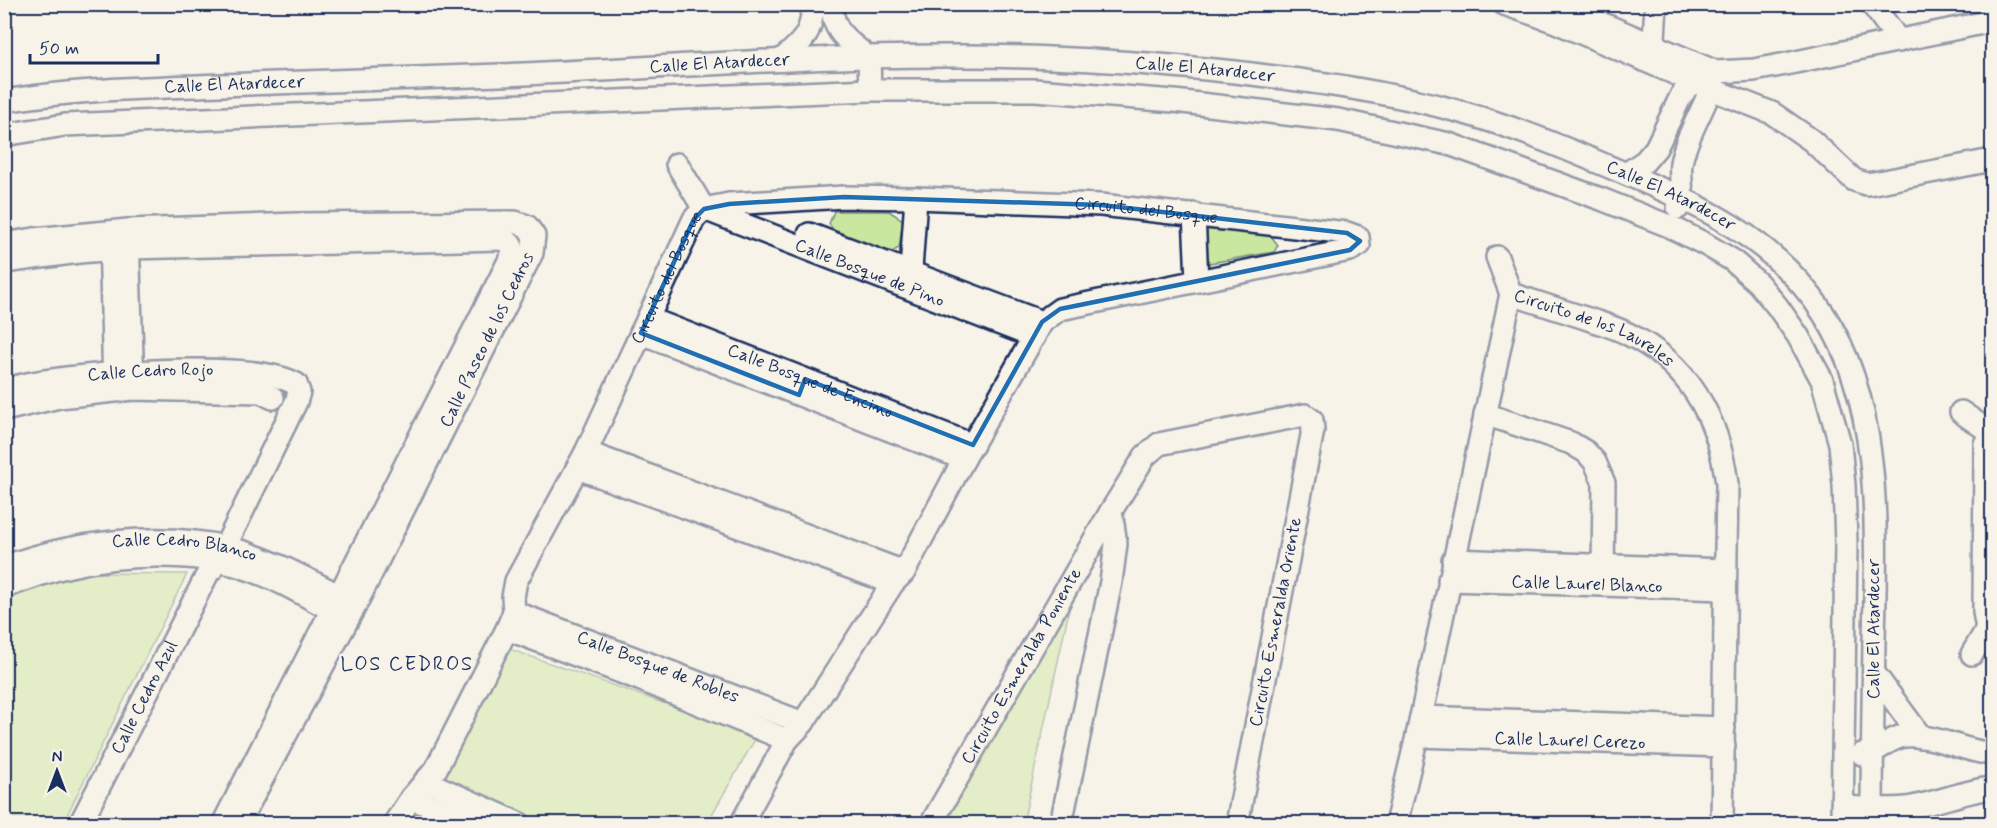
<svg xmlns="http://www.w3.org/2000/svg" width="1997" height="828" font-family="Mynerve,sans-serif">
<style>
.green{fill:#cae79f;stroke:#728b7e;stroke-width:1.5}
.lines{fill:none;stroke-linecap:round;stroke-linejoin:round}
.minor-casing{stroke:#1b2f5e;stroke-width:26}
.minor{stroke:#f7f3e8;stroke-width:21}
.marked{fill:none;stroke:#1f6fb2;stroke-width:4.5;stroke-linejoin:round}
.labels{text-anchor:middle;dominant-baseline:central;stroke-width:5;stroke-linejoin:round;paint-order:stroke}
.street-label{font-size:18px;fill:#1b2f5e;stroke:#f7f3e8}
.neighbourhood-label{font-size:20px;letter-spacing:1.5px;fill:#1b2f5e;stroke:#f7f3e8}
</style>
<rect width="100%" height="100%" fill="#f7f3e8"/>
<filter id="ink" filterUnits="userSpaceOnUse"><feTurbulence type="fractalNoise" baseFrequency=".0167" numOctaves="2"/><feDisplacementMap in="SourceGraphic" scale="12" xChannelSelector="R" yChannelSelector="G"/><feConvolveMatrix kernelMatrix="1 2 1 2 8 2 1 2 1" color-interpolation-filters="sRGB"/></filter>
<g filter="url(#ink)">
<!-- green -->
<g class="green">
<polygon points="834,211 889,211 903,220 899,248 892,252 836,233 829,224"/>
<polygon points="1204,229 1271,236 1278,245 1274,252 1203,264"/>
<polygon points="1082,550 1023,823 926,823"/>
<polygon points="81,573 187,574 63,823 5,823 4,599"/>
<polygon points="498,645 757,736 707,823 525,823 432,786"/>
</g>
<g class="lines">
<defs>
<g id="minor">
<path d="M831 4C834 35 847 39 869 58L870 90"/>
<polyline points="1504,4 1556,22 1711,89 1772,113 1811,140 1854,180 1866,184 1874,183 1992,160"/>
<polyline points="1556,4 1716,72"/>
<polyline points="1872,4 1899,41"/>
<polyline points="1653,56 1656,4"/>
<path d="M781 60C801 44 814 32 812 4"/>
<path id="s1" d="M4 101C76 89 149 88 221 85 314 82 406 78 499 75 648 69 796 56 945 56 1042 55 1139 62 1235 72 1310 81 1387 91 1461 112 1515 127 1567 149 1619 171 1700 205 1773 237 1823 313 1884 405 1876 536 1874 642 1873 703 1872 763 1872 824"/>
<polyline points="4,135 65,125 870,90 1035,90 1174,101 1338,120 1449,144 1601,199 1669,226 1705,244 1732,260 1758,283 1777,306 1798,336 1822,380 1840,444 1844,485 1846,543 1842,824"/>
<path id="s2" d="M677 164 704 209 1034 337"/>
<polyline points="1626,174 1645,161 1656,148 1681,96 1692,81 1716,72 1754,70 1786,64 1992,21"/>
<path d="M1678 208C1685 194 1679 178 1681 163 1687 132 1707 106 1715 76"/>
<polyline points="1194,214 1197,280"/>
<polyline points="809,234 1042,322"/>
<polyline points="110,236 114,387"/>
<polyline points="128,236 133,385"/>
<polyline points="4,244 34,239 128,230 296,224 515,222 527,226 534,236 532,253 356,604 238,824"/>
<polyline points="1497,257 1511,294"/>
<path d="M4 262 79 252 128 248 501 239C510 241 514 246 512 255L223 824"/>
<polyline points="910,284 916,198"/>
<path id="s3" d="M1511 294C1536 302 1560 310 1585 318 1599 323 1615 327 1628 334 1689 364 1719 419 1727 484L1722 824"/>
<path id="s4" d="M648 318 973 445"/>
<polyline points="641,333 964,459"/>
<path id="s5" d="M4 390C54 373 255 358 296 384"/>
<polyline points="4,410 59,397 133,389 261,392 273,398"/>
<polyline points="1961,412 1990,432"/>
<polyline points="1485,414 1571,443 1586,452 1595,462 1604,483 1603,578"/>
<polyline points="1992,430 1985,444 1984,612 1987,629 1992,631"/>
<polyline points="586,452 904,572"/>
<polyline points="577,468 890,582"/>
<polyline points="1453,560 1725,570"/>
<path id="s6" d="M4 567C69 543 157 531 225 547 269 557 310 581 350 601"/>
<path id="s7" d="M1449 580 1725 589"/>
<path d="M4 587C26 580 47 571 70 566 121 554 191 551 242 567 278 578 311 599 344 617"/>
<path id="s8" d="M514 612 803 723"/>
<polyline points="507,629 639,679 787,740"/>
<polyline points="1972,654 1987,629"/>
<polyline points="1874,673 1921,737"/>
<polyline points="1421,717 1724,728"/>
<path id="s9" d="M1417 736 1724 746"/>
<path d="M1862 754C1881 753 1886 738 1905 736 1933 734 1964 751 1992 754"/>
<polyline points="425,781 520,824"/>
<polyline points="411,798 472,824"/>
<path d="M1842 807C1865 808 1889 811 1912 807 1939 802 1965 791 1992 788"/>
<path id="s10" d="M80 824 209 571 213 568 225 547 296 402 299 392 296 384"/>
<path id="s11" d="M394 824 411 798 436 769 507 629 514 612 513 597 516 581 586 452 694 219 704 209 729 204 844 197 916 198 1101 205 1347 233 1358 237 1359 245 1350 250 1060 309 1042 322 964 459 904 572 893 583 803 723 787 740 741 824"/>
<path id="s12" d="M931 824 1111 511 1145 456 1159 444 1305 415 1312 420 1313 430 1237 824"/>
<polyline points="1061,824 1111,582 1116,544 1111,511"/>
<polyline points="1396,824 1417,736 1511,294"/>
</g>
</defs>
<!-- minor casing -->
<use href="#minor" class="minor-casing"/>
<!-- minor -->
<use href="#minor" class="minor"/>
</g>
</g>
<!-- marked area -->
<path d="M0 0H1997V828H0ZM844 197 1101 205 1347 233 1360 241 1350 250 1060 309 1042 322 973 445 805 379 799 395 641 333 694 219 704 209 729 204Z" fill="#f7f3e8" fill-opacity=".55" fill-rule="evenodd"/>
<path class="marked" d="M844 197 1101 205 1347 233 1360 241 1350 250 1060 309 1042 322 973 445 805 379 799 395 641 333 694 219 704 209 729 204Z"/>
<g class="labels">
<!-- street labels -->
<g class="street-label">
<text stroke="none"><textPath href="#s1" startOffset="717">Calle El Atardecer</textPath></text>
<text stroke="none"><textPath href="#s1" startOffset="1203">Calle El Atardecer</textPath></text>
<text stroke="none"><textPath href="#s1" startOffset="231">Calle El Atardecer</textPath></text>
<text stroke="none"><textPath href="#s1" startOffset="1689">Calle El Atardecer</textPath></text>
<text stroke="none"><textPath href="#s11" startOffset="1137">Circuito del Bosque</textPath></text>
<text stroke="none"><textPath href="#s2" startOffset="230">Calle Bosque de Pino</textPath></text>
<text stroke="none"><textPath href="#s11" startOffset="615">Circuito del Bosque</textPath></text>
<text stroke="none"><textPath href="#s3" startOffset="90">Circuito de los Laureles</textPath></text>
<text transform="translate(487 340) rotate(-64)">Calle Paseo de los Cedros</text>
<text stroke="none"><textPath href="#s5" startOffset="148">Calle Cedro Rojo</textPath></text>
<text stroke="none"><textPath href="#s4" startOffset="174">Calle Bosque de Encino</textPath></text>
<text stroke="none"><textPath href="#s6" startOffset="184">Calle Cedro Blanco</textPath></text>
<text stroke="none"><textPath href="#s7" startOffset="138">Calle Laurel Blanco</textPath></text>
<text transform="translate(1276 622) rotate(-79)">Circuito Esmeralda Oriente</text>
<text transform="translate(1874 629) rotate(-90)">Calle El Atardecer</text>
<text stroke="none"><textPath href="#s12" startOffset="182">Circuito Esmeralda Poniente</textPath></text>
<text stroke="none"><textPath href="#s8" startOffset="154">Calle Bosque de Robles</textPath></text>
<text stroke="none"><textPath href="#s10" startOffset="142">Calle Cedro Azul</textPath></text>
<text stroke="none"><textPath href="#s9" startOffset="153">Calle Laurel Cerezo</textPath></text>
</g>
<!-- neighbourhood labels -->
<g class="neighbourhood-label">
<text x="407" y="664">LOS CEDROS</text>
</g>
</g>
<!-- margin -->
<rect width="1997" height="828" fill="none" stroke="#f7f3e8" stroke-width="24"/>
<rect x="12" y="12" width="1973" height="804" fill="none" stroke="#1b2f5e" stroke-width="2" filter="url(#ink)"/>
<!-- north arrow -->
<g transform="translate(57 771)" stroke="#f7f3e8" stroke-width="4.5" paint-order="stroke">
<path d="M0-4.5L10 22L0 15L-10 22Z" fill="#1b2f5e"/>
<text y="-9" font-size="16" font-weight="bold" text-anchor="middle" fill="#1b2f5e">N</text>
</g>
<!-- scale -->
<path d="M30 54v9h128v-9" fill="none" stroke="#1b2f5e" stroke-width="3"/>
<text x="39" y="54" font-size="18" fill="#1b2f5e" stroke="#f7f3e8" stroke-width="4.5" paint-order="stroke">50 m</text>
</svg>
